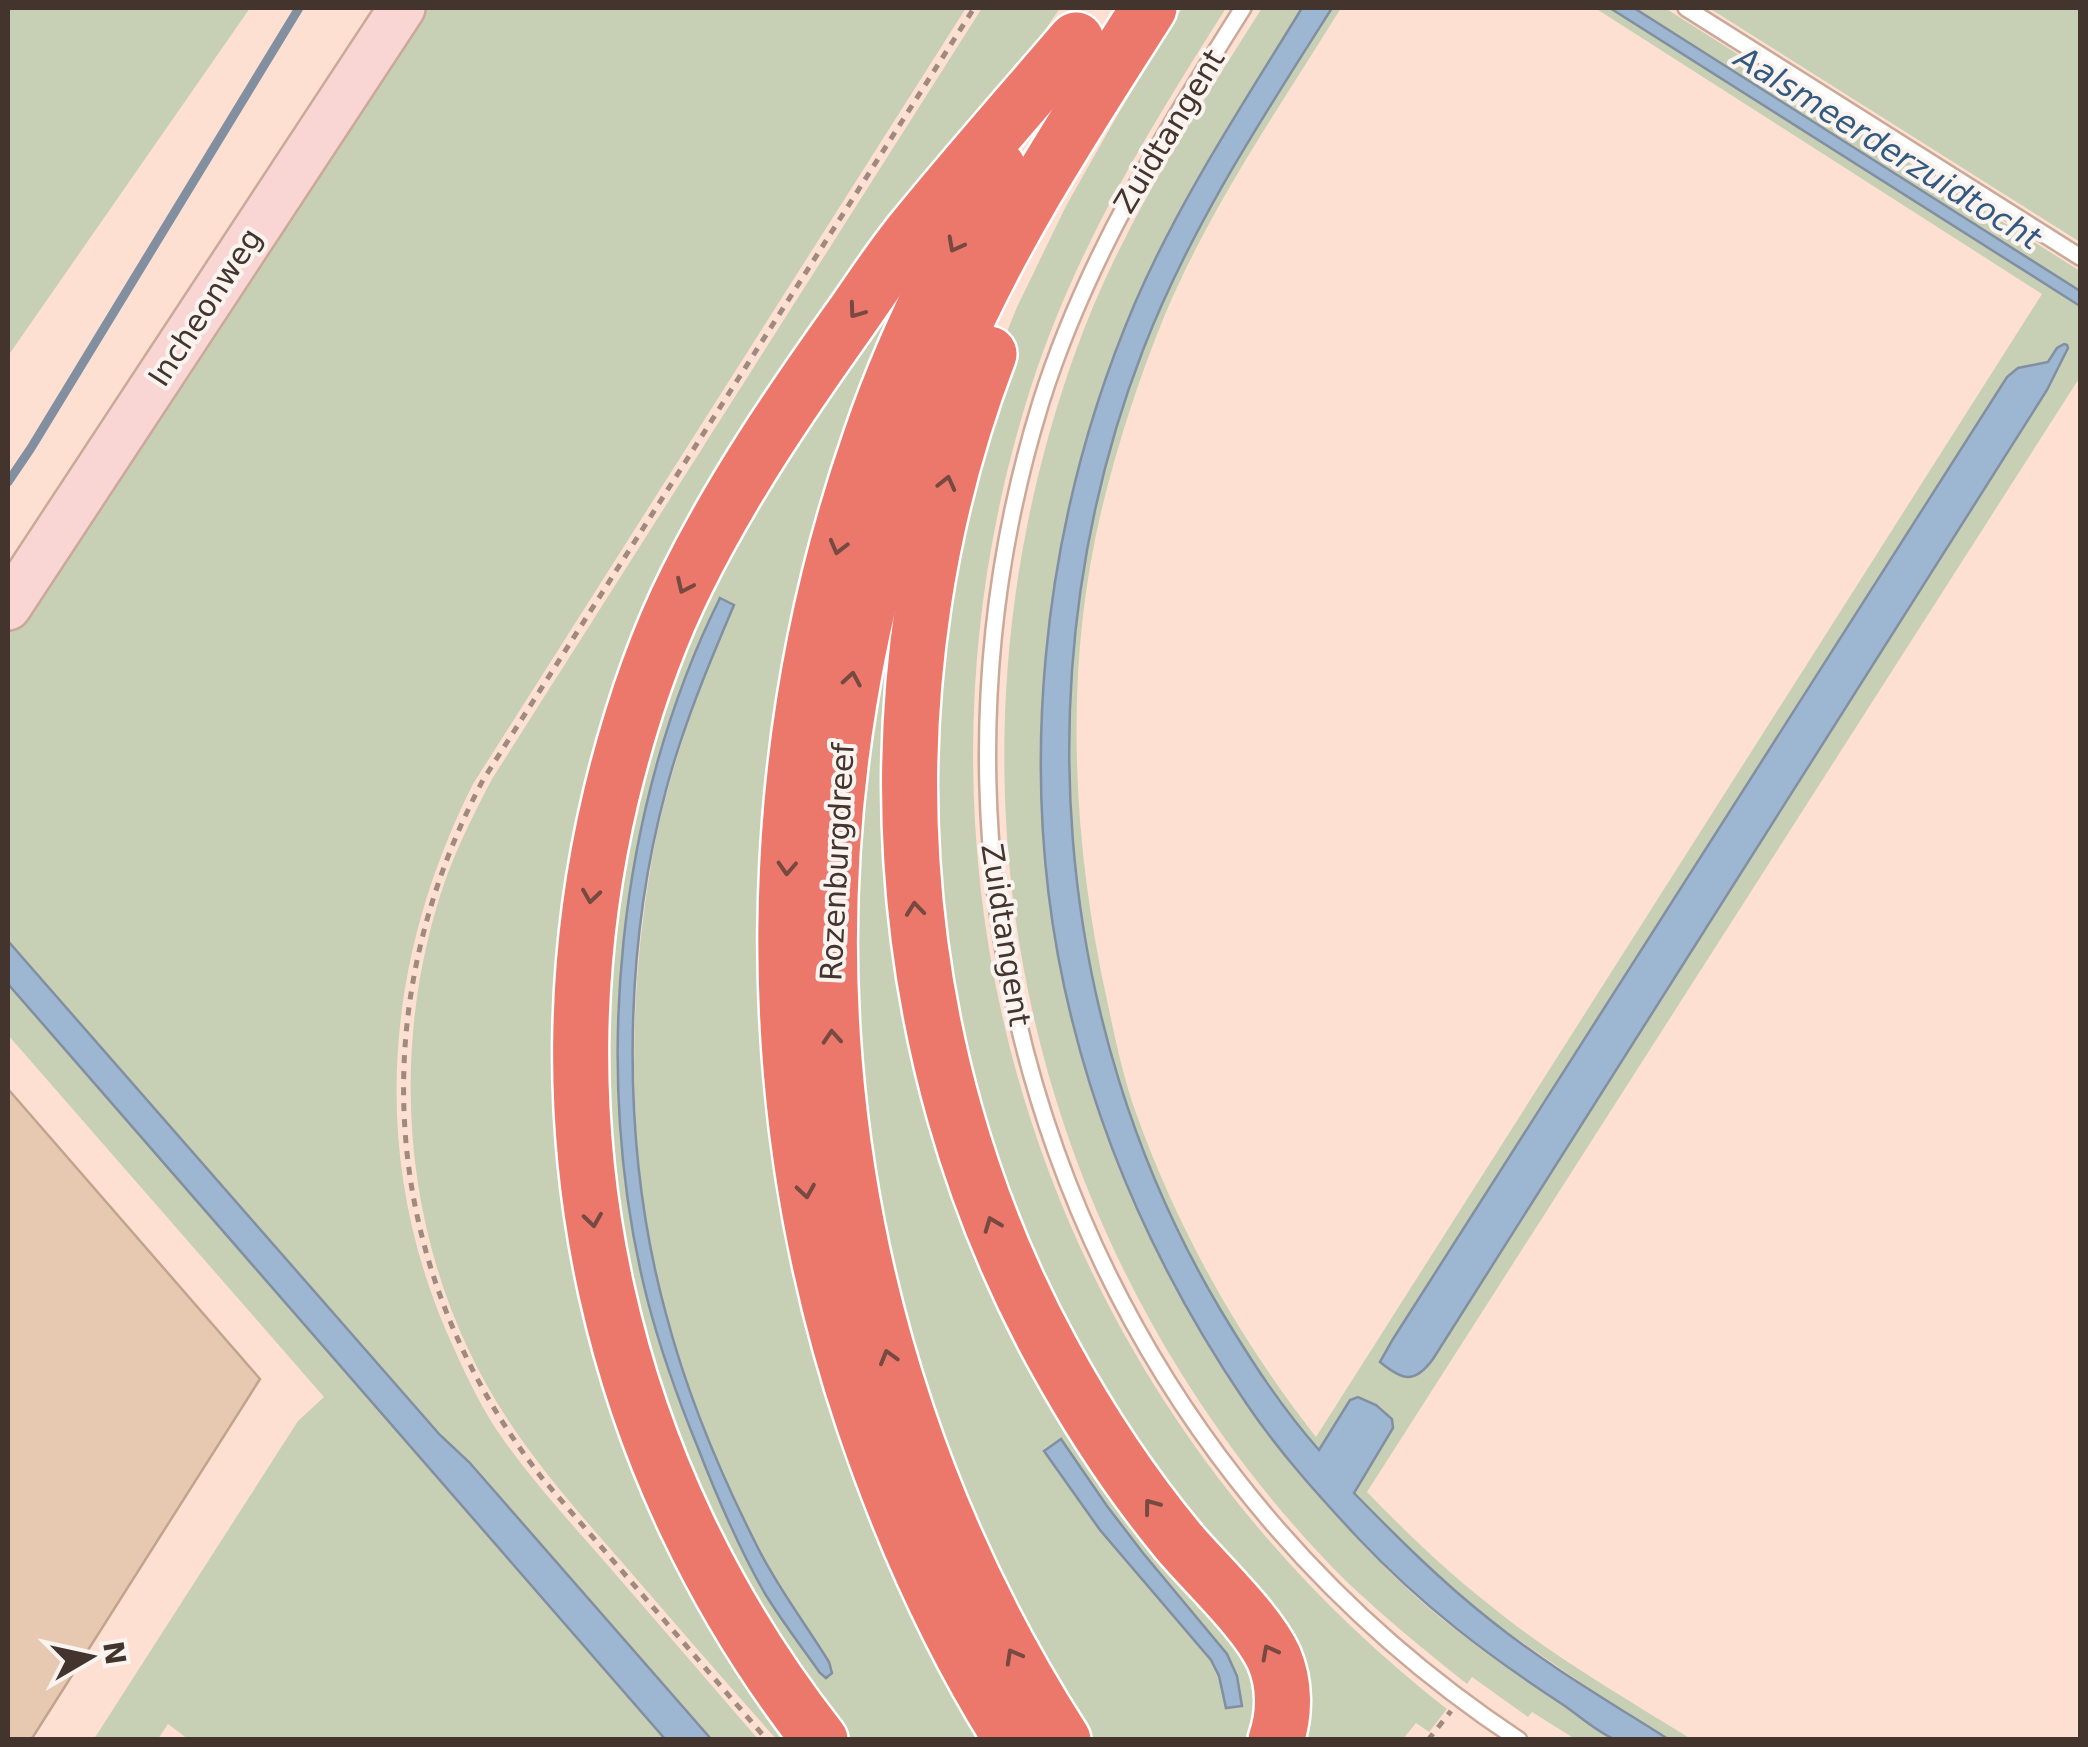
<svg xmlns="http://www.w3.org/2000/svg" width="2088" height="1747" font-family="'DejaVu Sans',sans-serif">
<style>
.green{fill:#c7d0b4;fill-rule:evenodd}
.water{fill:#9db6d1;stroke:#828fa0;stroke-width:2.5}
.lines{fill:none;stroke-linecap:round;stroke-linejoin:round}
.stream{stroke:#828fa0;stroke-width:9}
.building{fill:#e7c9b1;stroke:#c1a48d;stroke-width:2.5}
.lane-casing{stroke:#cba998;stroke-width:20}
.secondary-casing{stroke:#cba998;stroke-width:50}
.highway-casing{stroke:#fff;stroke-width:60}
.path{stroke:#9f8a7f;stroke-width:5;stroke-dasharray:8 8;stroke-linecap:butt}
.lane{stroke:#fff;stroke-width:15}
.secondary{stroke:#f9d6d3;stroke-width:45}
.highway{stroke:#ec786c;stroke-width:55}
.oneway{stroke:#764941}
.labels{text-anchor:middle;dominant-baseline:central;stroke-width:8;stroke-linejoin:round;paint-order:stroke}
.street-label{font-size:30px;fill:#43352e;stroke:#faf3ef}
.water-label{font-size:32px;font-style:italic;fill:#32597f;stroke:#faf3ef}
</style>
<rect width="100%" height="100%" fill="#fde0d2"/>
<!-- green -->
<g class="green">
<polygon points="8,8 250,8 8,356"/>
<path d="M421 8H966L473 784C381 967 368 1166 456 1353 470 1383 484 1413 503 1439 534 1483 570 1522 605 1562 656 1621 707 1680 758 1739H711L469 1462 440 1435 8 941V636Z"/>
<path d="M982 8H1060L991 110 623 718 583 1218 810 1739H776C726 1682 676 1625 627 1568 585 1520 543 1473 508 1420 407 1267 385 1070 440 896 453 855 472 817 492 779Z"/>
<path d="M1182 8H1226C1148 131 1075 249 1030 390 875 879 1044 1395 1447 1709L1429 1732 1416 1723 1403 1739H1284L1289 1727 1170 1518 975 1153 917 762 988 379 1017 307 1066 206 1118 114Z"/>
<path d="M1262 8H1302C1255 84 1204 160 1164 241 1143 283 1126 326 1110 370 1095 411 1084 453 1074 496 976 896 1105 1294 1397 1579 1462 1642 1540 1690 1615 1739H1575L1532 1712 1528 1717 1472 1677 1467 1684C1425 1651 1384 1617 1345 1580 1283 1518 1227 1447 1181 1373 990 1066 953 696 1074 356 1118 231 1191 120 1262 8Z"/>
<path d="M1332 8H1341C1279 108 1210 207 1164 317 1139 378 1118 443 1102 508 1063 669 1072 841 1107 1000 1115 1038 1123 1077 1136 1113 1178 1230 1239 1339 1316 1437L2042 294 1595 8H1610L2080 306V377L1367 1492C1405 1531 1443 1568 1486 1602 1549 1654 1622 1696 1691 1739H1668L1609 1702 1490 1620 1405 1545 1354 1492 1393 1428 1350 1401 1319 1450C1067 1143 1000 721 1143 350 1190 228 1263 118 1332 8ZM2064 344 2068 346 2067 350 2047 390 1406 1378 1396 1374 1381 1362 1393 1339 2007 377 2018 368 2048 362 2059 346Z"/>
<polygon points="1634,8 1665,8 2080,271 2080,291"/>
<polygon points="1709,8 2080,8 2080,242"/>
<path d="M917 242 782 752 996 1739 832 1740 675 1477 589 1086 657 672ZM717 603C710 633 706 663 697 692 681 746 663 797 653 853 626 1005 626 1160 665 1311 685 1391 719 1470 756 1544 778 1589 806 1632 831 1676L826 1678 820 1673 767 1596 736 1538 709 1477 670 1378 647 1297 625 1180 617 1077 618 1020 623 946 663 744 688 672Z"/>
<path d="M919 572 951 1135 1246 1636 1262 1739H1082L930 1434 849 1060 865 693ZM1061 1439 1107 1506 1143 1553 1218 1642 1227 1654 1237 1676 1226 1707 1219 1676 1211 1660 1100 1530 1044 1451Z"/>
<polygon points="8,984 665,1739 189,1740 168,1724 158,1739 94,1739 298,1421 324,1397 8,1035"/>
</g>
<!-- water -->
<g class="water">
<path d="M1302 8H1332C1262 118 1190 228 1143 350 1023 661 1050 1022 1220 1309 1250 1359 1281 1407 1319 1450L1350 1400 1358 1397 1376 1405 1392 1419 1393 1428 1354 1493C1397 1537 1441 1581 1489 1619 1545 1664 1608 1701 1668 1739 1653 1740 1632 1743 1617 1740 1602 1736 1578 1715 1565 1706 1487 1655 1422 1606 1358 1538 1318 1495 1279 1452 1246 1403 1167 1287 1106 1157 1072 1020 1013 785 1040 525 1135 303 1180 199 1243 104 1302 8Z"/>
<polygon points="1610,8 1634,8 2080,291 2080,306"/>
<path d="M2064 344 2067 345 2068 348 2047 390 1433 1359C1414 1385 1402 1380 1380 1362L1393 1339 2007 377 2018 368 2048 362 2057 348Z"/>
<path d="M720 598 734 605C708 666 683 726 666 790 622 954 621 1150 666 1314 687 1394 720 1473 757 1546 777 1587 805 1623 829 1662L832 1673 826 1678 820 1673C801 1646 781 1620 764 1592 738 1546 717 1497 698 1448 678 1399 660 1349 647 1298 590 1074 617 805 720 598Z"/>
<polygon points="8,941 440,1435 469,1462 711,1739 665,1739 8,984"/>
<polygon points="1061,1439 1107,1506 1143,1553 1227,1654 1237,1676 1242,1706 1226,1708 1219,1676 1211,1660 1100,1530 1044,1451"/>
</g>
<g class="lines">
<!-- stream -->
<polyline class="stream" points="8,482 31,448 299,8"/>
</g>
<!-- building -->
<polygon class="building" points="8,1089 260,1379 31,1740 8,1740"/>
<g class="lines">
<defs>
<g id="lane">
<path d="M1243 8C1164 133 1086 259 1041 402 885 907 1078 1449 1519 1740"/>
<polyline points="1686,8 2080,257"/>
</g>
<polyline id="secondary" points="8,607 402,8"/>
<g id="highway">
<path d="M998 168C948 254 903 344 871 438 760 756 757 1106 865 1425 902 1534 950 1642 1012 1740"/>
<path d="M989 354C865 678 886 1049 1053 1354 1089 1420 1131 1484 1179 1542 1207 1575 1257 1621 1274 1658 1285 1684 1285 1714 1276 1740"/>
<path d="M820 1740C609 1471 532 1128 611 796 629 722 653 648 687 580 732 489 789 405 848 322 870 291 891 258 915 229 967 165 1022 103 1076 40"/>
<path d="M1063 1740C797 1325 756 806 951 354 1004 231 1078 120 1149 8"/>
</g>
</defs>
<!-- lane casing -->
<use href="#lane" class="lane-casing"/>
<!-- secondary casing -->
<use href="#secondary" class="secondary-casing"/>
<!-- highway casing -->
<use href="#highway" class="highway-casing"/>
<!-- path -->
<g class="path">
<path d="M762 1734 542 1478C380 1270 360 1013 483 780L974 8"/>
<polyline points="1428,1740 1451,1711"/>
</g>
<!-- lane -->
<use href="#lane" class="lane"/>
<!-- secondary -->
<use href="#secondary" class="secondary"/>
<!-- highway -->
<use href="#highway" class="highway"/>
</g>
<!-- one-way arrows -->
<defs><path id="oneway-chevron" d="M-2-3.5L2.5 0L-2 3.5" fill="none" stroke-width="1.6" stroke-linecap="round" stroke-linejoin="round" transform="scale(2.5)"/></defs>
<g class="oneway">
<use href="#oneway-chevron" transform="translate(955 245) rotate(118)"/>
<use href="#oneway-chevron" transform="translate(856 311) rotate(126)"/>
<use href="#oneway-chevron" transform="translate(947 483) rotate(-76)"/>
<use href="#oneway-chevron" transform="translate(838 547) rotate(105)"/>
<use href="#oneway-chevron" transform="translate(684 586) rotate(115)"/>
<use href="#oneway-chevron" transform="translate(852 679) rotate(-80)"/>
<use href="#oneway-chevron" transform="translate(787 868) rotate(93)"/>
<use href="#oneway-chevron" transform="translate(591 896) rotate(98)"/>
<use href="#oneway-chevron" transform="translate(915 909) rotate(-96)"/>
<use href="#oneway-chevron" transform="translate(832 1037) rotate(-94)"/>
<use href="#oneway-chevron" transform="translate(806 1191) rotate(81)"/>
<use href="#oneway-chevron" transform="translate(593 1220) rotate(82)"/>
<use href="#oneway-chevron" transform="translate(992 1224) rotate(-111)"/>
<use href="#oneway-chevron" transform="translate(888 1357) rotate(-106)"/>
<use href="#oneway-chevron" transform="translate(1151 1506) rotate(-127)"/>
<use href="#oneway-chevron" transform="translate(1269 1652) rotate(-118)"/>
<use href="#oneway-chevron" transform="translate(1013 1656) rotate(-119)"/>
</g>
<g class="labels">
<!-- street labels -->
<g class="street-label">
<text transform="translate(1169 131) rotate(-59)">Zuidtangent</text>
<text transform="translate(205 307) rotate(-57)">Incheonweg</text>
<text transform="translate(837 862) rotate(-87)">Rozenburgdreef</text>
<text transform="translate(1006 935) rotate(81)">Zuidtangent</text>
</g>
<!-- water labels -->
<g class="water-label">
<text transform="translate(1888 148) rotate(32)">Aalsmeerderzuidtocht</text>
</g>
</g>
<!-- border -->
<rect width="2088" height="1747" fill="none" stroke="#43352e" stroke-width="20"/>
<!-- north arrow -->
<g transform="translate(90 1657) rotate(81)" stroke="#faf3ef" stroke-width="8" paint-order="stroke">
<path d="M0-8L18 38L0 25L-18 38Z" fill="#43352e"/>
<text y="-15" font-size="28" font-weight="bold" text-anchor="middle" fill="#43352e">N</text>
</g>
</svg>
